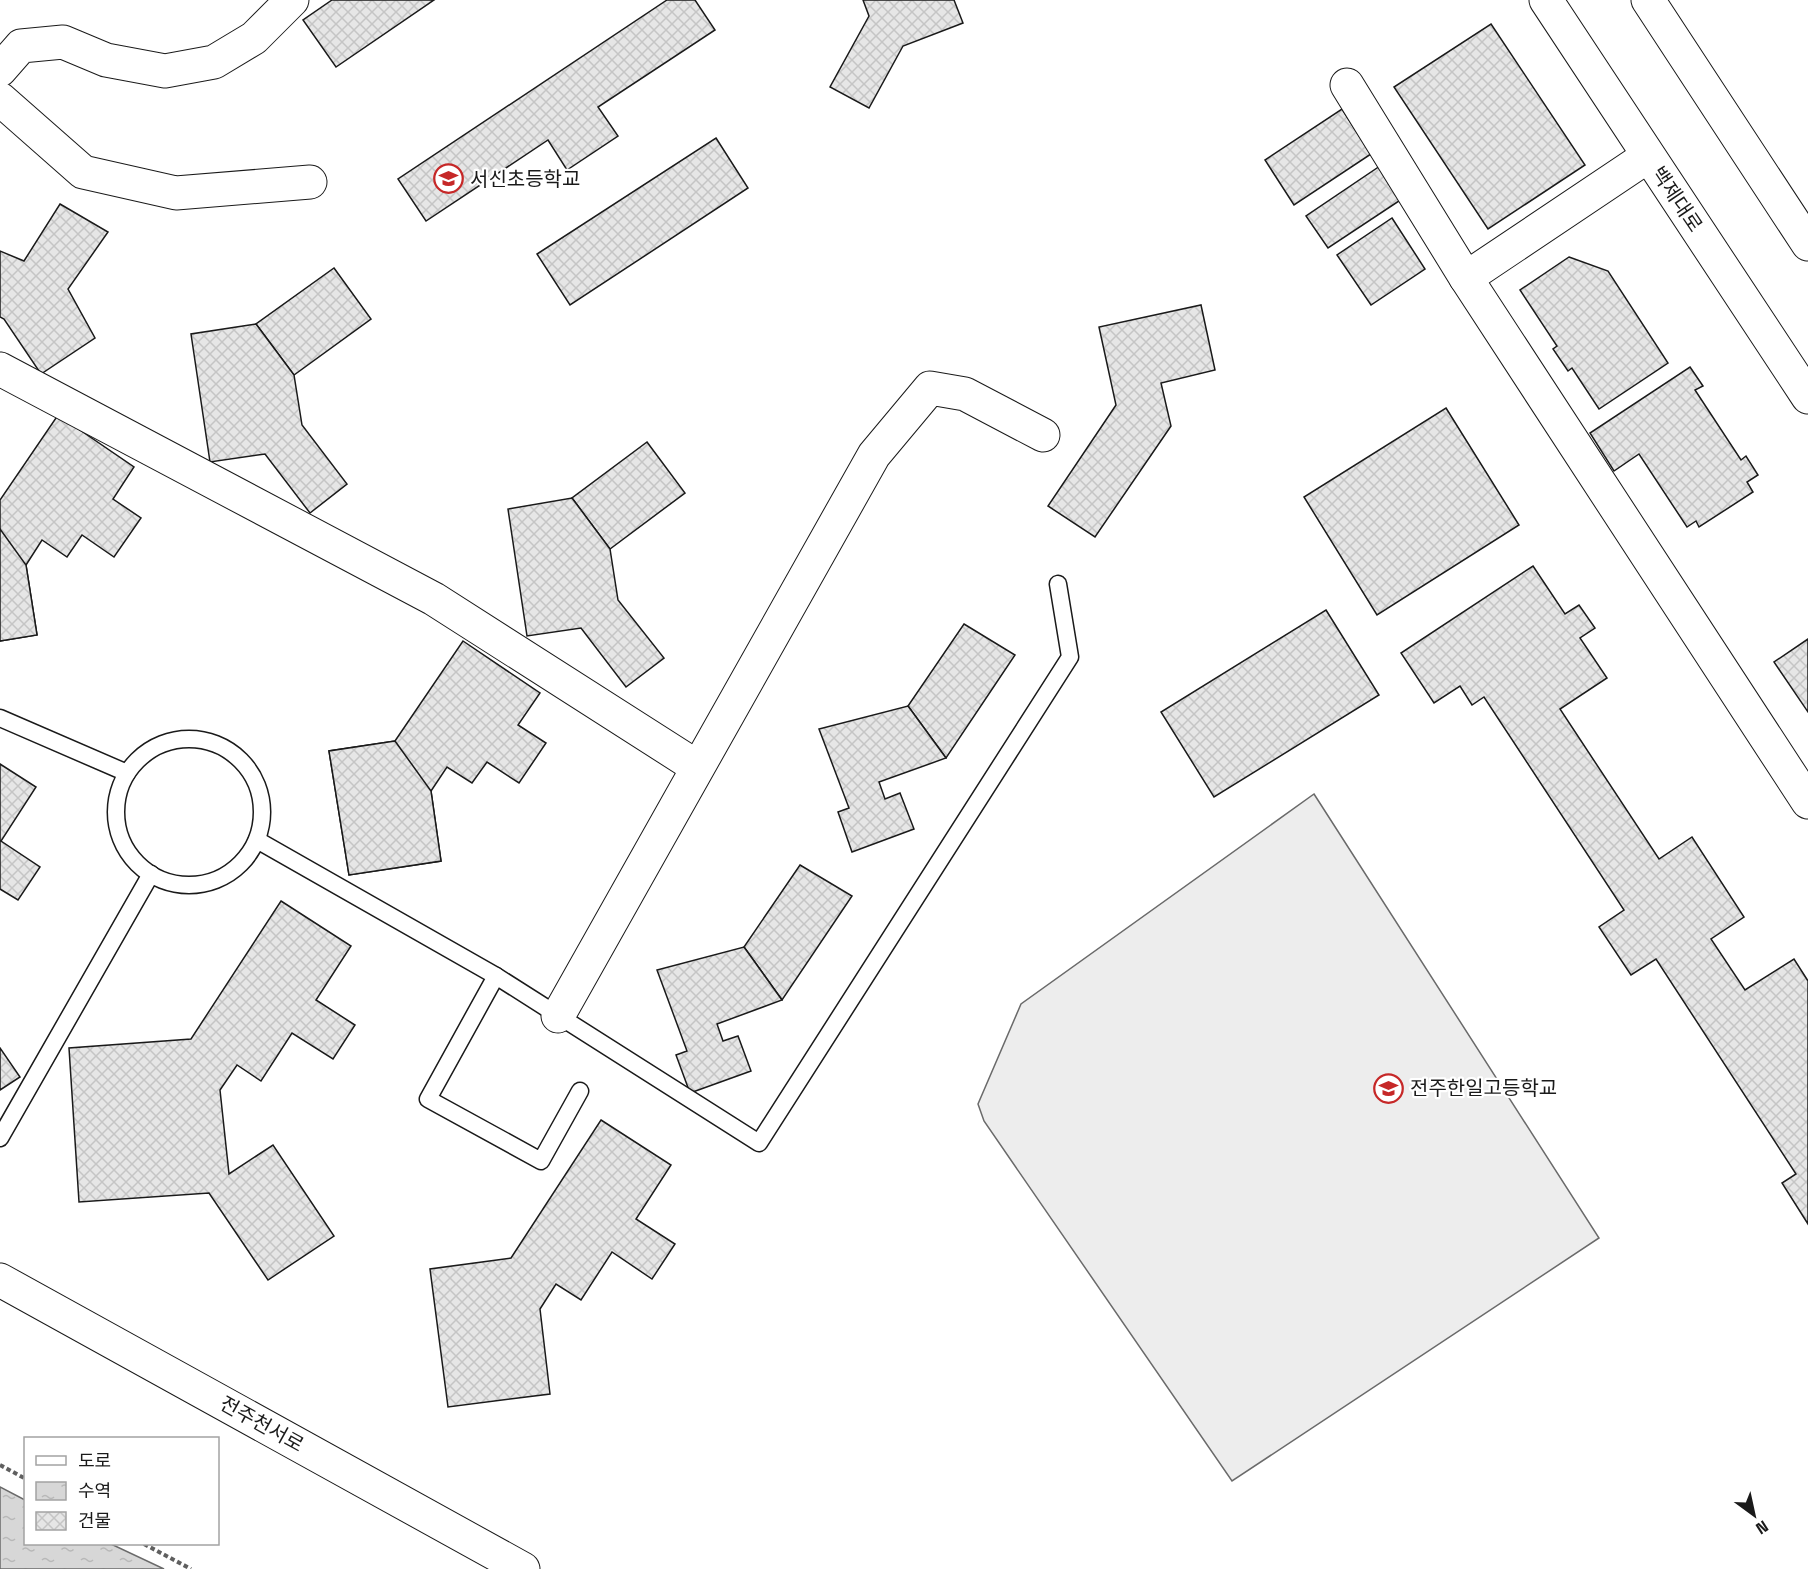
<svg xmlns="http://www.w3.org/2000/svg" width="1808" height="1569" font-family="'Space Grotesk','Noto Sans KR',sans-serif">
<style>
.built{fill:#ededed;stroke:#6a6a6a;stroke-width:1.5}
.water{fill:url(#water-ripples);stroke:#6a6a6a;stroke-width:1.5}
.building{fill:url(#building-cross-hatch);stroke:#1a1a1a;stroke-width:1.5}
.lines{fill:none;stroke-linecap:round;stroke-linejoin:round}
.service-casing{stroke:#1a1a1a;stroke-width:19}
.minor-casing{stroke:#1a1a1a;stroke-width:35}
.tertiary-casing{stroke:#1a1a1a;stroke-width:35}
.path{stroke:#5f5f5f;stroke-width:4;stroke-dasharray:4.5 3;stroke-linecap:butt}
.service{stroke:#fff;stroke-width:16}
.minor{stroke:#fff;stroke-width:33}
.tertiary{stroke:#fff;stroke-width:33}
.labels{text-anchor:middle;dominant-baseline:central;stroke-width:4.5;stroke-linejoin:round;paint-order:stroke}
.poi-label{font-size:20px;fill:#1a1a1a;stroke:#fff;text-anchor:start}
.street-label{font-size:20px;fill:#1a1a1a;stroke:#fff}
</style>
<defs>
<pattern id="water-ripples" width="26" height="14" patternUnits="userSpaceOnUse" patternTransform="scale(1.5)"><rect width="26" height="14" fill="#d7d7d7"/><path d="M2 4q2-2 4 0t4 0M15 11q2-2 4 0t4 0" fill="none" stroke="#b8b8b8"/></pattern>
<pattern id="building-cross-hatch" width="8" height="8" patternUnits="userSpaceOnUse" patternTransform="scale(1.5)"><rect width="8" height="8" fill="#e6e6e6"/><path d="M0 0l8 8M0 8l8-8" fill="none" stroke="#c5c5c5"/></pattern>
</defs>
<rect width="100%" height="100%" fill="#fff"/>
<!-- built -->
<polygon class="built" points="1314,794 1599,1238 1232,1481 984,1121 978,1104 1021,1004"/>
<!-- water -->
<polygon class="water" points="0,1487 25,1500 26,1544 111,1544 164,1569 0,1569"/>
<!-- building -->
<g class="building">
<polygon points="332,0 434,0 336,67 303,20"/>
<polygon points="667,0 695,0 715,30 598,107 618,136 567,170 548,140 426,221 398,179"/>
<polygon points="863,0 954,0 963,23 903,46 869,108 830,87 869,16"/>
<polygon points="1491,24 1585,165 1488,229 1394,87"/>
<polygon points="1342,109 1371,154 1294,205 1265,160"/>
<polygon points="716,138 748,188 570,305 537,254"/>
<polygon points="1380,166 1402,199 1328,248 1306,216"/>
<polygon points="60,204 108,232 68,289 95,338 41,374 4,319 0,317 0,251 24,261"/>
<polygon points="1392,218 1425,269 1371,305 1337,255"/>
<polygon points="1569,257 1608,271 1668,363 1599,409 1572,368 1568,371 1553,349 1557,346 1520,290"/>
<polygon points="334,268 371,319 294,375 256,324"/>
<polygon points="1201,305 1215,370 1161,383 1171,426 1095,537 1048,506 1116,405 1099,327"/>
<polygon points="256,324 294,375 302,425 347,484 310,513 265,454 210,462 191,334"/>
<polygon points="1690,367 1703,386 1695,390 1741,460 1746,456 1758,475 1747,482 1753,492 1699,527 1696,521 1687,527 1639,454 1614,471 1590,433"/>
<polygon points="1446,408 1519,525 1377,615 1304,497"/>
<polygon points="58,415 134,467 113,499 141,518 114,557 82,535 67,557 42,540 26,565 37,635 0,641 0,500"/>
<polygon points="647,442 685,493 610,549 572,498"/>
<polygon points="572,498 610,549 618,600 664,658 626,687 581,628 527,636 508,509"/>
<polygon points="0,529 26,565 37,635 0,641"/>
<polygon points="1533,566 1565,614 1579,605 1595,628 1580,638 1607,678 1560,709 1659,859 1692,837 1744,917 1711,939 1745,990 1794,959 1808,981 1808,1224 1782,1183 1796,1174 1656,959 1631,975 1599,927 1624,910 1484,697 1472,705 1460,686 1434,703 1401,653"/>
<polygon points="1326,610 1379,695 1214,797 1161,712"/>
<polygon points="964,624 1015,655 946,758 908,706"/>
<polygon points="1808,639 1808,712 1774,662"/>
<polygon points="463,641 540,693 518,725 546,743 519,783 487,762 472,783 447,767 431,791 441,861 349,875 329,751 395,741"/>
<polygon points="908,706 946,758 879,782 885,799 900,793 914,829 852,852 838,812 849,808 819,729"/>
<polygon points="395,741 431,791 441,861 349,875 329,751"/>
<polygon points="0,764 36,787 1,841 40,867 18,900 0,889"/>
<polygon points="800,865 852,896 782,1000 744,947"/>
<polygon points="281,901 351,946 316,1000 355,1025 333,1059 292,1033 261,1081 237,1065 220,1090 229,1174 273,1145 334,1236 268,1280 209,1193 79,1202 69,1048 191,1039"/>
<polygon points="744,947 782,1000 717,1024 723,1041 738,1036 751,1071 690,1093 676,1055 687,1051 657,970"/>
<polygon points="0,1048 20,1077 0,1090"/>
<polygon points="601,1120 671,1165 636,1219 675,1244 652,1279 612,1252 581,1300 556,1284 540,1309 550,1394 448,1407 430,1269 511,1258"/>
</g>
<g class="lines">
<defs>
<g id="service">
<polyline points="0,718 127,773"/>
<circle cx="189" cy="812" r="73"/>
<polyline points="257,840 496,976 759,1143 1070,657 1058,584"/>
<polyline points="496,976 428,1099 541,1161 580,1091"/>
<polyline points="0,1138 151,874"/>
</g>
<g id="minor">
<polyline points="0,70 21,46 63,42 106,60 165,71 214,62 254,38 292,0"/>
<polyline points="1347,85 1466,278 1808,802"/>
<polyline points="0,99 83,172 176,193 310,182"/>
<polyline points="1466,278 1648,156"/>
<polyline points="0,369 434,599 697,767"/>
<polyline points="558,1016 874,455 930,388 965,394 1043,435"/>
</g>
<g id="tertiary">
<polyline points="1546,0 1808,397"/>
<polyline points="1648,0 1808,244"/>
<polyline points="0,1280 523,1569"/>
</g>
</defs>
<!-- service casing -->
<use href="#service" class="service-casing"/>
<!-- minor casing -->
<use href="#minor" class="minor-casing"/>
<!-- tertiary casing -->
<use href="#tertiary" class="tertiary-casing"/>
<!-- path -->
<g class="path">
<polyline points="0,1465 26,1479"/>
<polyline points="144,1544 191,1569"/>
</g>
<!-- service -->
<use href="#service" class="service"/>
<!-- minor -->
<use href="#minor" class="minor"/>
<!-- tertiary -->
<use href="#tertiary" class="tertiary"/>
</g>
<!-- icons -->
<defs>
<symbol id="school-ring" viewBox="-11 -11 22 22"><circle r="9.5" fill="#fff" stroke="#c62828" stroke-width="1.5"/><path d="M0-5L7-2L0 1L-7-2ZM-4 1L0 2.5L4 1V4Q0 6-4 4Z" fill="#c62828"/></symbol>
</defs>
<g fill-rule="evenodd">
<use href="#school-ring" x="432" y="162" width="33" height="33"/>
<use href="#school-ring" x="1372" y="1072" width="33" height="33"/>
</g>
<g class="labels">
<!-- poi labels -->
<g class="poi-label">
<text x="470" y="179">서신초등학교</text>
<text x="1410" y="1088">전주한일고등학교</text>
</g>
<!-- street labels -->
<g class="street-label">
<text transform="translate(1677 199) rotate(56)">백제대로</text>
<text transform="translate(262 1424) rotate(29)">전주천서로</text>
</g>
</g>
<!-- legend -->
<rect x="24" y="1437" width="195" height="108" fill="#ffffff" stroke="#a3a3a3" stroke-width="1.5"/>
<rect x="36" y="1456" width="30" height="9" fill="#ffffff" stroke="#a3a3a3" stroke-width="1.5"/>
<text x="78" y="1467" font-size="18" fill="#1a1a1a">도로</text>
<rect x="36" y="1482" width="30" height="18" fill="url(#water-ripples)" stroke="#a3a3a3" stroke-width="1.5"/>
<text x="78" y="1497" font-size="18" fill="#1a1a1a">수역</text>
<rect x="36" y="1512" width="30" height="18" fill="url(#building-cross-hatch)" stroke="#a3a3a3" stroke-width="1.5"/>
<text x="78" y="1527" font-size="18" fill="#1a1a1a">건물</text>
<!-- north arrow -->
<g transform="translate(1754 1515) rotate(147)" stroke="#ffffff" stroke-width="4.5" paint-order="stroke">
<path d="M0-4.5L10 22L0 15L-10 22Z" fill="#1a1a1a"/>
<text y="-9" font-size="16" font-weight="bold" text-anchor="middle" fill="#1a1a1a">N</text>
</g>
</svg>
